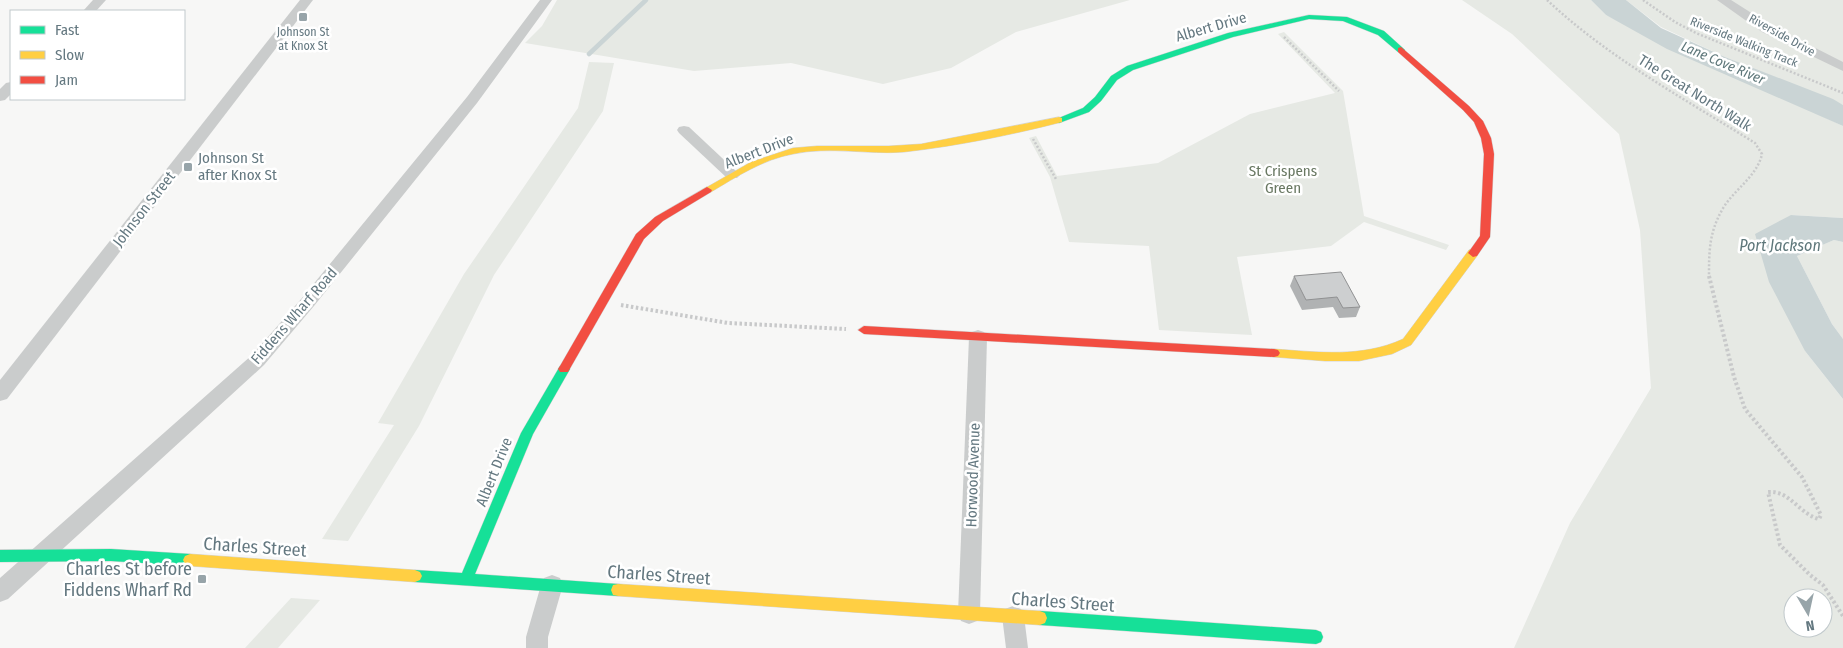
<svg xmlns="http://www.w3.org/2000/svg" width="1843" height="648" font-family="'Fira Sans Condensed',sans-serif">
<style>
.green{fill:#e6e9e4;fill-rule:evenodd}
.water{fill:#cad4d5}
.lines{fill:none;stroke-linecap:round;stroke-linejoin:round}
.stream{stroke:#cad4d5;stroke-width:4.5}
.fast-casing{stroke:#d3d4d4;stroke-width:1}
.slow-casing{stroke:#d3d4d4;stroke-width:1}
.jam-casing{stroke:#d3d4d4;stroke-width:1}
.path-far1{stroke:#c8c9ca;stroke-width:2.5;stroke-dasharray:2 2;stroke-linecap:butt}
.path{stroke:#c8c9ca;stroke-width:4;stroke-dasharray:2.5 2.5;stroke-linecap:butt}
.street{fill:#cacccc;fill-rule:evenodd}
.fast{fill:#16e098;fill-rule:evenodd}
.slow{fill:#ffcf43;fill-rule:evenodd}
.jam{fill:#f24e42;fill-rule:evenodd}
.wall{fill:#b0b2b3}
.building{fill:#cdcfd0;stroke:#909192}
.poi-dot{fill:#97a4a9;stroke:#fff;stroke-width:2}
.labels{text-anchor:middle;dominant-baseline:central;stroke-width:5;stroke-linejoin:round;paint-order:stroke}
.far-poi-label{font-size:12px;fill:#647880;stroke:#fff}
.far-street-label{font-size:12px;fill:#647880;stroke:#fff}
.far-water-label{font-size:14px;font-style:italic;fill:#5e777a;stroke:#fff}
.street-label{font-size:15px;fill:#647880;stroke:#fff}
.poi-label{font-size:15px;fill:#647880;stroke:#fff;text-anchor:start}
.park-label{font-size:15px;fill:#697862;stroke:#fff}
.water-label{font-size:16px;font-style:italic;fill:#5e777a;stroke:#fff}
.near-street-label{font-size:18px;fill:#647880;stroke:#fff}
.near-poi-label{font-size:18px;fill:#647880;stroke:#fff;text-anchor:end}
</style>
<rect width="100%" height="100%" fill="#f7f7f6"/>
<!-- green -->
<g class="green">
<polygon points="557,0 1130,0 1016,32 951,68 883,84 791,63 694,71 525,43 542,26"/>
<path d="M1462 0H1591L1606 15 1843 126V218L1791 215 1805 351 1843 399V648H1514L1570 523 1651 388 1640 230 1619 134 1512 34ZM1793 598H1823V628H1793Z"/>
<polygon points="1626,0 1843,0 1843,105 1725,57 1661,27"/>
<polygon points="1284,32 1343,91 1364,216 1449,245 1446,250 1364,222 1331,246 1237,257 1252,335 1159,330 1149,246 1069,242 1050,177 1029,138 1036,136 1057,176 1158,163 1250,114 1335,93 1278,34"/>
<polygon points="589,62 614,63 603,111 494,275 419,426 348,541 322,539 394,425 378,423 464,274 578,108"/>
<polygon points="1834,240 1843,242 1843,339 1832,324 1797,256"/>
<polygon points="291,598 320,600 278,648 245,648"/>
</g>
<!-- water -->
<g class="water">
<polygon points="1591,0 1626,0 1661,28 1725,57 1833,99 1843,105 1843,126 1667,49 1606,15"/>
<polygon points="1791,215 1843,218 1843,242 1834,240 1797,256 1832,324 1843,339 1843,399 1805,351 1769,282 1755,234"/>
</g>
<g class="lines">
<!-- stream -->
<polyline class="stream" points="589,54 646,0"/>
<defs>
<g id="fast">
<polygon points="1309,15 1347,17 1384,31 1405,50 1404,52 1398,52 1378,35 1343,21 1309,19 1233,37 1133,70 1117,80 1101,101 1089,112 1059,123 1054,120 1083,108 1095,97 1111,76 1127,66 1228,33"/>
<polygon points="564,364 568,366 570,369 533,434 475,574 618,584 623,585 625,590 623,595 618,596 415,582 410,580 408,576 410,572 415,570 462,573 521,433 560,366"/>
<polygon points="111,549 190,554 195,556 197,560 195,564 190,566 111,561 0,562 0,550"/>
<polygon points="1040,611 1316,630 1321,632 1323,637 1321,642 1316,644 1040,625 1035,623 1033,618 1035,613"/>
</g>
<g id="slow">
<path d="M1059 117 1062 118V122C1011 135 957 146 904 152 868 155 830 146 793 154 764 159 736 177 711 192H703L702 190 751 162 793 148 817 146H889L921 144Z"/>
<path d="M1473 249 1477 250 1478 253 1477 256 1411 345 1392 354 1359 361H1325L1274 357 1270 356 1268 353 1270 350 1274 349C1318 352 1362 358 1403 339L1469 250Z"/>
<polygon points="190,554 415,570 420,572 422,576 420,580 415,582 190,566 185,564 183,560 185,556"/>
<polygon points="618,584 1040,611 1045,613 1047,618 1045,623 1040,625 618,596 613,595 611,590 613,585"/>
</g>
<g id="jam">
<polygon points="1401,47 1469,106 1483,121 1491,138 1494,154 1490,237 1477,256 1473,257 1468,253 1480,236 1484,154 1481,138 1474,122 1463,110 1398,52 1398,48"/>
<polygon points="707,187 712,190 711,192 663,221 644,239 568,372 560,372 558,369 560,366 636,234 655,217"/>
<polygon points="864,326 1274,349 1278,350 1280,353 1278,356 1274,357 864,334 858,330"/>
</g>
</defs>
<!-- fast casing -->
<use href="#fast" class="fast-casing"/>
<!-- slow casing -->
<use href="#slow" class="slow-casing"/>
<!-- jam casing -->
<use href="#jam" class="jam-casing"/>
<!-- path-far1 -->
<g class="path-far1">
<path d="M1547 0C1609 58 1683 98 1755 143L1762 154C1757 177 1733 190 1722 210 1709 233 1709 252 1709 277"/>
<polyline points="1643,0 1675,22 1696,33 1843,93"/>
<polyline points="1284,37 1339,91"/>
<polyline points="1033,139 1056,179"/>
</g>
<!-- path -->
<g class="path">
<path d="M1709 276 1734 377 1745 409 1802 477 1821 515 1819 519C1799 514 1790 490 1768 492L1780 545 1810 575 1823 585 1843 616"/>
<polyline points="621,305 728,323 846,329"/>
</g>
<!-- street -->
<g class="street">
<polygon points="93,0 106,0 96,11 83,11"/>
<polygon points="300,0 313,0 7,399 0,401 0,380"/>
<polygon points="540,0 552,0 477,103 314,306 264,365 8,599 0,602 0,578 252,355 302,298 467,97"/>
<polygon points="1717,0 1731,0 1772,26 1843,62 1843,71 1762,32"/>
<polygon points="11,82 11,94 5,100 0,101 0,89 6,83"/>
<polygon points="684,126 689,127 737,172 740,175 737,178 727,178 679,133 677,130 679,127"/>
<polygon points="978,330 984,332 987,337 980,614 977,621 969,624 961,621 958,614 969,337 972,332"/>
<polygon points="552,575 560,578 563,585 548,637 548,648 526,648 526,637 541,585 544,578"/>
<polygon points="1013,606 1021,609 1024,616 1028,648 1006,648 1002,616 1005,609"/>
</g>
<!-- fast -->
<use href="#fast" class="fast"/>
<!-- slow -->
<use href="#slow" class="slow"/>
<!-- jam -->
<use href="#jam" class="jam"/>
</g>
<!-- wall -->
<polygon class="wall" points="1294,276 1360,307 1356,317 1339,318 1333,307 1302,310 1290,286"/>
<!-- building -->
<polygon class="building" points="1341,272 1360,307 1343,308 1337,297 1306,300 1294,276"/>
<!-- markers -->
<g class="poi-dot">
<rect x="298" y="12" width="10" height="10" rx="2.5"/>
<rect x="183" y="162" width="10" height="10" rx="2.5"/>
<rect x="197" y="574" width="10" height="10" rx="2.5"/>
</g>
<g class="labels">
<!-- far-poi labels -->
<g class="far-poi-label">
<text x="303" y="32">Johnson St<tspan x="303" dy="14">at Knox St</tspan></text>
</g>
<!-- far-street labels -->
<g class="far-street-label">
<text transform="translate(1782 35) rotate(29)">Riverside Drive</text>
<text transform="translate(1744 42) rotate(22)">Riverside Walking Track</text>
</g>
<!-- far-water labels -->
<g class="far-water-label">
<text transform="translate(1723 63) rotate(23)">Lane Cove River</text>
</g>
<!-- street labels -->
<g class="street-label">
<text transform="translate(1211 27) rotate(-16)">Albert Drive</text>
<text transform="translate(1695 93) rotate(32)">The Great North Walk</text>
<text transform="translate(759 151) rotate(-21)">Albert Drive</text>
<text transform="translate(144 209) rotate(-52)">Johnson Street</text>
<text transform="translate(294 316) rotate(-49)">Fiddens Wharf Road</text>
<text transform="translate(494 472) rotate(-68)">Albert Drive</text>
<text transform="translate(973 475) rotate(-88)">Horwood Avenue</text>
</g>
<!-- poi labels -->
<g class="poi-label">
<text x="198" y="158">Johnson St<tspan x="198" dy="17">after Knox St</tspan></text>
</g>
<!-- park labels -->
<g class="park-label">
<text x="1283" y="171">St Crispens<tspan x="1283" dy="17">Green</tspan></text>
</g>
<!-- water labels -->
<g class="water-label">
<text x="1780" y="245">Port Jackson</text>
</g>
<!-- near-street labels -->
<g class="near-street-label">
<text transform="translate(255 547) rotate(4)">Charles Street</text>
<text transform="translate(659 575) rotate(4)">Charles Street</text>
<text transform="translate(1063 602) rotate(4)">Charles Street</text>
</g>
<!-- near-poi labels -->
<g class="near-poi-label">
<text x="192" y="569">Charles St before<tspan x="192" dy="21">Fiddens Wharf Rd</tspan></text>
</g>
</g>
<!-- legend -->
<rect x="10" y="10" width="175" height="90" fill="#ffffff" stroke="#c1c9cc"/>
<rect x="20" y="26" width="25" height="8" fill="#16e098" stroke="#c1c9cc"/>
<text x="55" y="35" font-size="15" fill="#647880">Fast</text>
<rect x="20" y="51" width="25" height="8" fill="#ffcf43" stroke="#c1c9cc"/>
<text x="55" y="60" font-size="15" fill="#647880">Slow</text>
<rect x="20" y="76" width="25" height="8" fill="#f24e42" stroke="#c1c9cc"/>
<text x="55" y="85" font-size="15" fill="#647880">Jam</text>
<!-- north arrow -->
<g transform="translate(1808 613) rotate(171)"><circle r="24" fill="#ffffff" stroke="#c1c9cc"/>
<path d="M0-4L9 19L0 12L-9 19Z" fill="#97a4a9"/>
<text y="-8" font-size="14" font-weight="bold" text-anchor="middle" fill="#647880">N</text>
</g>
</svg>
